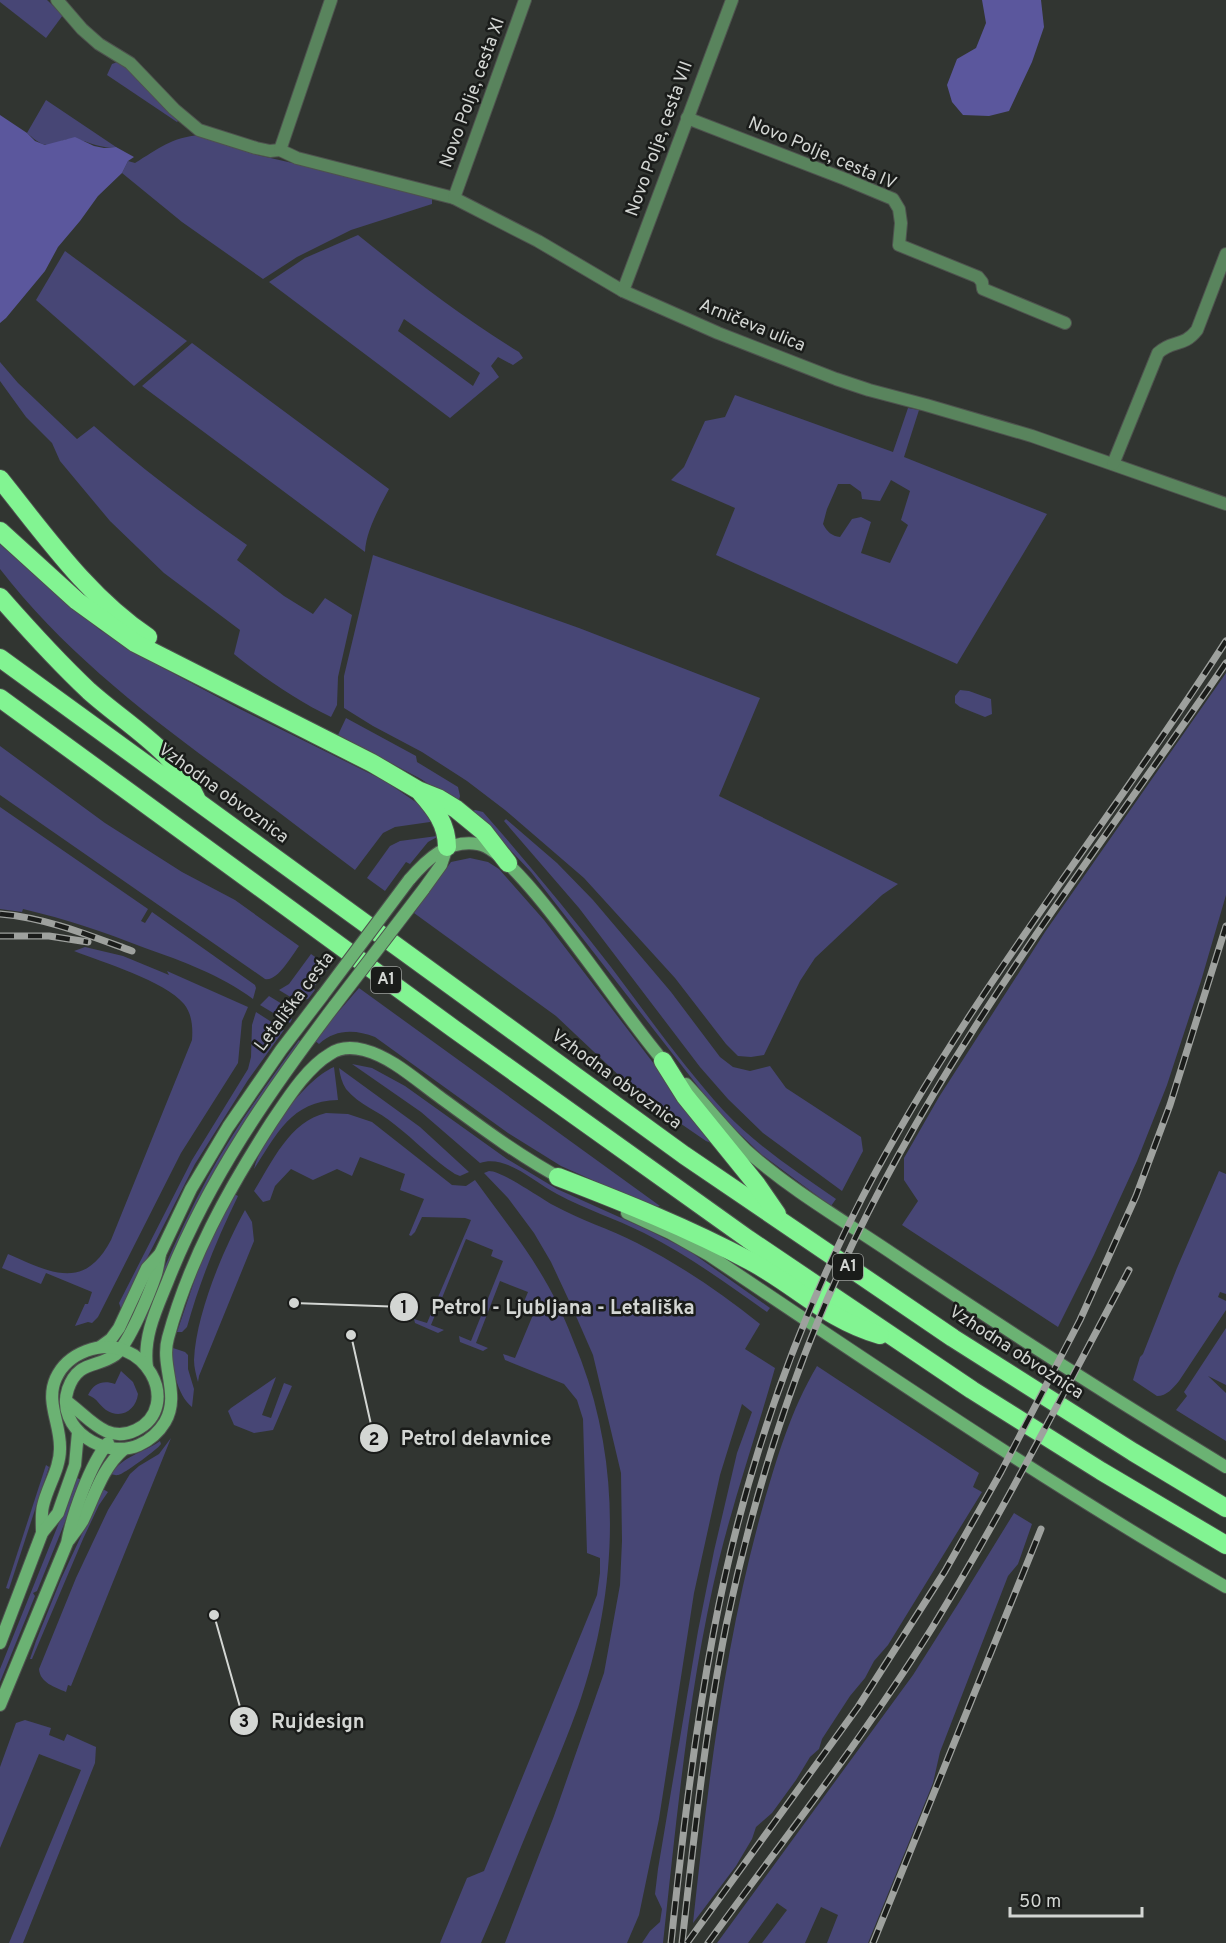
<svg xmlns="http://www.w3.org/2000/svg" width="1226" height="1943" font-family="Overpass,sans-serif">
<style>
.green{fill:#474675;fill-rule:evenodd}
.forest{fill:#5b579d}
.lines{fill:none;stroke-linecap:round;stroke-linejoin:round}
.street-casing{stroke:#4e524e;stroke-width:14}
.secondary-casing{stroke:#4e524e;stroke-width:14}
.highway-casing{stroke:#4e524e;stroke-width:20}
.street{stroke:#59845d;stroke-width:12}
.secondary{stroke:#6bb273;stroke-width:12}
.highway{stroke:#82f492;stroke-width:18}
.rail-casing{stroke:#9ea19e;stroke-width:7}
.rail{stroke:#1a1c1a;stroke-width:4.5;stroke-dasharray:14;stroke-linecap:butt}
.secondary-bridge-casing{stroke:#4e524e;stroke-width:14;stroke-linecap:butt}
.secondary-bridge{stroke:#6bb273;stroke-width:12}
.labels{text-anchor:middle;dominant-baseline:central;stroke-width:5;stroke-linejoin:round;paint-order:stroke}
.shield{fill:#1a1c1a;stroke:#9c9e9c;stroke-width:1.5}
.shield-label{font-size:16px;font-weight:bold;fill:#d3d6d3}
.street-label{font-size:18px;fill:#d3d6d3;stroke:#1a1c1a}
.leader{fill:none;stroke:#d3d6d3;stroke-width:2}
.callout-dot{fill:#d3d6d3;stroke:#1a1c1a;stroke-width:2}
.mark-label{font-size:18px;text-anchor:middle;font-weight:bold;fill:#111}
.callout-label{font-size:20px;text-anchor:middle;font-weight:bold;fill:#d3d6d3;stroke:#1a1c1a;stroke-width:5;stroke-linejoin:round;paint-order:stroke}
</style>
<rect width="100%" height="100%" fill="#313531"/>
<!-- green -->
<g class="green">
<polygon points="0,0 47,0 63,15 46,38 0,2"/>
<polygon points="120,61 179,120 177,122 107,75 112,64"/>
<path d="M46 100 116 147C96 149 87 139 70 139 62 139 55 146 47 145 39 144 33 138 27 133Z"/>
<path d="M200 135C222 143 244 152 266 157 322 170 378 182 432 199V204L351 230 297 257 263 279 182 222 122 173 128 161 135 163C158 149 172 137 200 135Z"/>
<path d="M358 235C410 277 462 317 519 352L523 358 513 365 498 357 491 366 499 377 450 418 269 282 305 258ZM404 319 480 373 473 386 398 331Z"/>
<polygon points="65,251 187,341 134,386 36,300"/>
<path d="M192 343 389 489C379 508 366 531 365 552L142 386Z"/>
<path d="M0 362 18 383 77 439 94 426C142 469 194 508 247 545L237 560 284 596 313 614 325 598 352 615 338 677 337 705 331 717C299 702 261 676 234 654L240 630 164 573 110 521 60 461 52 443 26 417 0 381Z"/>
<path d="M735 395 893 452 908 408 919 410 904 457 1047 514 957 664 716 555 735 508 671 480 684 467 705 421 725 417ZM891 480 910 491 901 520 908 525 890 563 861 553 871 522 861 517 852 519 840 537C832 536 827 532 823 524L827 509 838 484H850L861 492 862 499 880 501Z"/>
<path d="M0 544 42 582 100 630 165 669 238 708 385 781 420 805 434 820 430 822 395 827 383 833 355 870C315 840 275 809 234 779 149 717 65 653 0 569Z"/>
<polygon points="373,555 579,628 760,698 719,796 898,884 882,895 815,958 800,981 764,1055 751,1057 738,1056 726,1044 675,978 584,878 505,810 467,781 422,752 373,726 344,708 344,676"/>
<polygon points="1226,673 1226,895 1201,981 1167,1085 1137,1161 1094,1255 1058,1327 902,1225 918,1201 904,1180 904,1158 939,1097 1045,932"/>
<polygon points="960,690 969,691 991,699 992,714 985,717 960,707 955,703 955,696"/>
<polygon points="346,718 416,756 417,762 458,787 460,796 458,804 421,779 338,735"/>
<path d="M0 746 105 823 182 872 235 900 299 946C291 957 277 982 265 979L0 795Z"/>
<path d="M0 807 148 909 141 921 145 923 152 912 255 985 256 988 253 999C221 975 182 961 145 948 104 932 66 919 23 909L22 912 0 909Z"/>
<path d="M475 810 483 812C528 863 570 914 611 967 648 1016 683 1066 724 1111 757 1146 797 1172 836 1199L831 1206 761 1154 721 1116 531 872 500 839 469 813Z"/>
<polygon points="506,819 557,863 593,900 671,992 720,1057 733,1067 750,1071 770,1066 786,1088 861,1137 863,1151 842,1191 763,1133 728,1099 700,1067 579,908 504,821"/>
<polygon points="439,833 439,836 428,842 410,864 406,862 385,891 367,878 390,846 400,841 437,836"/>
<polygon points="470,858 488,862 499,869 544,920 716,1145 706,1141 655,1106 628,1084 556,1016 414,913 451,862"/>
<path d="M85 947 123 956 169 975 167 971 248 1007 242 1021 238 1063 181 1153 98 1317 92 1323 88 1322 75 1326 85 1304H88L92 1292 46 1273 41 1284 2 1268 8 1254C50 1272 84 1292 111 1240L192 1040C193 1027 192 1014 184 1004 165 981 102 962 74 951Z"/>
<polygon points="311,954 329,967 313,988 315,990 308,999 297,1001 279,990 289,984"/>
<path d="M359 988 660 1206 653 1207 561 1166 508 1133 375 1037C355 1029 335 1029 319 1044L314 1040Z"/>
<polygon points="269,996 292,1010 288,1016 292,1019 290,1023 260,1005"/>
<polygon points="256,1012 284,1030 248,1080 195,1164 121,1309 119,1303 192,1160 248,1069 251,1057 252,1025"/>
<path d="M299 1040 301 1042 163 1279 146 1320 143 1318C163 1270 183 1223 208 1177 234 1129 267 1084 299 1040Z"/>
<path d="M352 1064 372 1068 405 1086 507 1159 557 1189 648 1230 688 1250 770 1308 767 1312C727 1284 688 1255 644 1233 616 1219 585 1209 557 1194 534 1182 506 1154 480 1163L421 1112Z"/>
<path d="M334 1067 338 1100C291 1101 277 1134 254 1169 262 1138 304 1080 334 1067Z"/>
<path d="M339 1068 420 1127 469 1172 460 1176 455 1174C433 1160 415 1140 394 1124 379 1111 359 1105 346 1089 342 1083 340 1075 339 1068Z"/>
<path d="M326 1113 348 1114 372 1122 452 1185 466 1186 475 1180C498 1212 523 1243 543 1277 559 1303 570 1332 581 1360 623 1472 617 1595 578 1707 565 1743 550 1778 535 1813 517 1856 500 1900 481 1943H440L467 1878 484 1871 597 1595 600 1573V1558L587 1553 583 1419 577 1400 564 1384 505 1360 503 1354 515 1358 535 1310 523 1304 528 1292 500 1281 476 1343 488 1348 483 1351 460 1342 459 1336 471 1341 503 1261 491 1256 493 1250 466 1239 431 1325 444 1330 438 1333 415 1323 414 1319 427 1323 471 1220 465 1218 422 1217 415 1232 411 1236 409 1235 424 1199 400 1190 405 1174 360 1157 352 1176 337 1169 313 1180 291 1169 275 1186 270 1200 263 1202 254 1191C272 1162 290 1121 326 1113Z"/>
<path d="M489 1171C502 1171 539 1197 553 1205 580 1220 610 1229 637 1243 682 1266 721 1293 760 1324L745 1349 775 1368C757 1432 735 1495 719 1560 689 1685 677 1815 663 1943H642L650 1931 660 1922 662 1909 655 1894 658 1869 698 1631 714 1551 737 1453 752 1412 742 1404 720 1475 694 1593 659 1819 639 1915 627 1943H505L554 1816 604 1673 620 1585 622 1541 621 1473 593 1355 572 1307 551 1262 534 1233 508 1198 484 1173Z"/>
<path d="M1219 1171 1226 1174V1294L1220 1292 1218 1297 1226 1301V1310L1179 1381C1173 1388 1167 1396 1157 1396L1133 1380 1140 1357 1143 1354 1177 1268Z"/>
<path d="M234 1194 238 1196C217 1239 200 1281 187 1327L182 1332H177L202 1258Z"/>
<path d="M245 1210 252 1222 254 1241 199 1376 198 1382C196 1375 194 1367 194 1360 196 1314 223 1250 245 1210Z"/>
<polygon points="1226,1328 1226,1385 1208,1376 1226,1393 1226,1441 1176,1410 1187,1396 1184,1392"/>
<path d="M173 1348 185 1352 188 1355V1369L194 1389 192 1407C177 1395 171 1366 173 1348Z"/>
<path d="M817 1366 979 1473 973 1487 982 1492 888 1645 874 1661 865 1678 850 1696 822 1739 819 1749 810 1757 796 1780 772 1813 756 1827 752 1839 736 1866 693 1923C708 1783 725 1641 763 1506 777 1457 791 1410 817 1366Z"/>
<path d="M121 1371 133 1382 138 1394C136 1410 121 1420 106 1410 98 1404 99 1400 88 1395 94 1383 103 1380 115 1384Z"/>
<polygon points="276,1377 262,1415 271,1418 284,1383 292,1386 273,1430 254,1433 234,1425 228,1411 231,1408"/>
<path d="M171 1438 71 1686 68 1685 66 1692C55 1687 40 1683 39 1669L76 1578 108 1510 130 1474 139 1466 159 1454Z"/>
<path d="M160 1441 161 1444C157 1450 127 1471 121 1474 116 1476 115 1475 111 1474 123 1456 143 1453 160 1441Z"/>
<polygon points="46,1465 49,1467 9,1589 6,1588"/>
<polygon points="77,1478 82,1480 37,1591 33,1593 35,1596 0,1682 0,1669"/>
<polygon points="103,1489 108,1492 99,1505 83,1539 32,1659 30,1659 36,1641 61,1579"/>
<polygon points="1014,1513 1032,1524 1018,1564 1008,1576 940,1752 933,1783 868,1943 827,1943 838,1915 821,1907 805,1943 762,1943 787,1910 777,1903 748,1943 717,1943 913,1675 958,1604"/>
<polygon points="25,1720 51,1728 49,1735 64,1741 67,1734 96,1747 95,1763 23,1943 9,1943 81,1770 39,1754 0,1848 0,1767 16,1723"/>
</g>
<!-- forest -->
<g class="forest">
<polygon points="982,0 1041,0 1044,27 1032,62 1009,111 989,116 963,115 952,102 947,85 957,59 976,48 986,23"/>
<polygon points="0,115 27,133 35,141 45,145 75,137 94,146 104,148 116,147 134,157 128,161 122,173 98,196 80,221 58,247 45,271 6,318 0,323"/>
</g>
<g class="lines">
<defs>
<g id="street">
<polyline points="57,0 82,29 99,44 130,63 174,109 199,130 256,148 270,151 280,150"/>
<polyline points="687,118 845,179 893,199 899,209 901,223 899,245 978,277 982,282 983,289 1065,323"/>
<polyline points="280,150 297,158 454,198 538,241 623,291 718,333 836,379 869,390 926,405 1032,436 1226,504"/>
<polyline points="280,150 331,0"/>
<polyline points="454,198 525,0"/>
<polyline points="623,291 732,0"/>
<path d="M1113 464 1158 353C1173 339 1183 348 1197 330L1226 254"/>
</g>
<g id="secondary">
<path d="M409 880C427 859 448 839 478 844 519 850 630 1027 667 1065"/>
<polyline points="423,890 441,865 447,847"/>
<path d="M686 1084C707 1106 725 1130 747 1151 792 1191 846 1222 896 1256 1004 1329 1114 1399 1226 1467"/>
<path d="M627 1213 670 1233 709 1255C879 1369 1048 1484 1226 1587"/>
<path d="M160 1254C159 1260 158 1267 156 1274 150 1292 129 1344 115 1355 97 1368 78 1360 68 1389 55 1429 105 1460 139 1445 150 1440 159 1432 165 1422 181 1395 160 1366 168 1338 189 1260 228 1190 271 1123 286 1101 306 1068 330 1054 340 1047 352 1047 364 1050 391 1057 415 1079 437 1095 478 1125 519 1156 564 1180"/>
<polyline points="100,1347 111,1339 119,1328 147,1268 160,1254 191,1189 228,1127 281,1050 323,995"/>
<path d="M147 1367C143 1337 156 1310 167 1283 207 1181 269 1092 335 1005"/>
<path d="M42 1533C42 1524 41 1514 43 1506 47 1487 60 1469 60 1449 61 1424 45 1402 56 1378 62 1365 73 1356 86 1351 145 1329 184 1407 136 1430 106 1445 88 1416 66 1401"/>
<path d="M69 1540C74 1533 79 1527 83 1520 95 1495 102 1468 124 1449"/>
<polyline points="0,1643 42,1533 58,1513 75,1465 78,1432"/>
<path d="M0 1705 67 1543C72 1516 90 1464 108 1443"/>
</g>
<g id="highway">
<path d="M0 479C45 535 88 597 148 637"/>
<polyline points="0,531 77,601 135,643 372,763 418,790 438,798 456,809 484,832 508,863"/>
<path d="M0 597C29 630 58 662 89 691 127 725 175 751 196 798"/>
<polyline points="0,658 684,1155 953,1338 1133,1452 1226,1508"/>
<polyline points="0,698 454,1029 748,1239 972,1390 1101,1471 1226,1545"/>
<path d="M421 793C435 809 447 824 447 847"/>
<polyline points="663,1061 685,1096 757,1185 777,1214"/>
<path d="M558 1177C623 1202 688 1228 750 1261 797 1286 827 1320 880 1335"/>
</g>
</defs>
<!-- street casing -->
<use href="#street" class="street-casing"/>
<!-- secondary casing -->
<use href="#secondary" class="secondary-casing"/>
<!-- highway casing -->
<use href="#highway" class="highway-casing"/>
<!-- street -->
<use href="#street" class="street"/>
<!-- secondary -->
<use href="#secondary" class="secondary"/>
<!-- highway -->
<use href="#highway" class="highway"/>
<defs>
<g id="rail">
<path d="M0 914C47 918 88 935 132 951"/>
<polyline points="0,936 49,936 88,942"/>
<path d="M671 1943C682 1840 694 1737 713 1635 741 1484 791 1335 862 1198 964 1001 1106 828 1226 641"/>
<path d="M682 1943C694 1837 705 1731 726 1626 751 1506 787 1387 838 1275 938 1054 1090 862 1226 663"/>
<polyline points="687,1943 858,1707 945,1571 1001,1472 1080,1320 1136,1196 1170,1105 1226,926"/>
<path d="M708 1943C784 1839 864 1737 932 1628 1003 1512 1065 1390 1129 1270"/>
<polyline points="873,1943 1041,1529"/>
</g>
</defs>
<!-- rail casing -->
<use href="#rail" class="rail-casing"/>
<!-- rail -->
<use href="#rail" class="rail"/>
<defs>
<g id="secondary-bridge">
<polyline points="323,995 409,880"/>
<polyline points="335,1005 423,890"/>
</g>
</defs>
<!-- secondary-bridge casing -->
<use href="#secondary-bridge" class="secondary-bridge-casing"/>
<!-- secondary-bridge -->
<use href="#secondary-bridge" class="secondary-bridge"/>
</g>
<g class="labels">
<!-- shield labels -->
<g class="shield">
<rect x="371" y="967" width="30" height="26" rx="4.5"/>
<rect x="833" y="1254" width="30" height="26" rx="4.5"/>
</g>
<g class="shield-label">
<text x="386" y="980">A1</text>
<text x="848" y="1267">A1</text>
</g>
<!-- street labels -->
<g class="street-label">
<text transform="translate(473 93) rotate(-70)">Novo Polje, cesta XI</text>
<text transform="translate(660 139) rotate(-70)">Novo Polje, cesta VII</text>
<text transform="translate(822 154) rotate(23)">Novo Polje, cesta IV</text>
<text transform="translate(752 326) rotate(22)">Arničeva ulica</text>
<text transform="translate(223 794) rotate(36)">Vzhodna obvoznica</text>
<text transform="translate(295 1002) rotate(-53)">Letališka cesta</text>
<text transform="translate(616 1080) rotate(36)">Vzhodna obvoznica</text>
<text transform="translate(1016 1353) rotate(33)">Vzhodna obvoznica</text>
</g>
</g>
<!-- callouts -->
<path class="leader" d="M294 1303L404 1307M351 1335L374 1438M214 1615L244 1721"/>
<g class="callout-dot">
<circle cx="294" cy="1303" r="6"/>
<circle cx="351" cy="1335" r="6"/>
<circle cx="214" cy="1615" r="6"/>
<circle cx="404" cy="1307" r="15"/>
<circle cx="374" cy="1438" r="15"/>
<circle cx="244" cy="1721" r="15"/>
</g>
<g class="mark-label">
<text x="404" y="1313">1</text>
<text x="374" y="1445">2</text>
<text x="244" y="1727">3</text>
</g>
<g class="callout-label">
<text x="563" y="1314">Petrol - Ljubljana - Letališka</text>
<text x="476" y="1445">Petrol delavnice</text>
<text x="318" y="1728">Rujdesign</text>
</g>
<!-- scale -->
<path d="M1010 1907v9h132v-9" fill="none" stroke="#d3d6d3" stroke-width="3"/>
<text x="1019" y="1907" font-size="18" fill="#d3d6d3" stroke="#1a1c1a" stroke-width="4.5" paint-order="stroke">50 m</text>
</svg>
